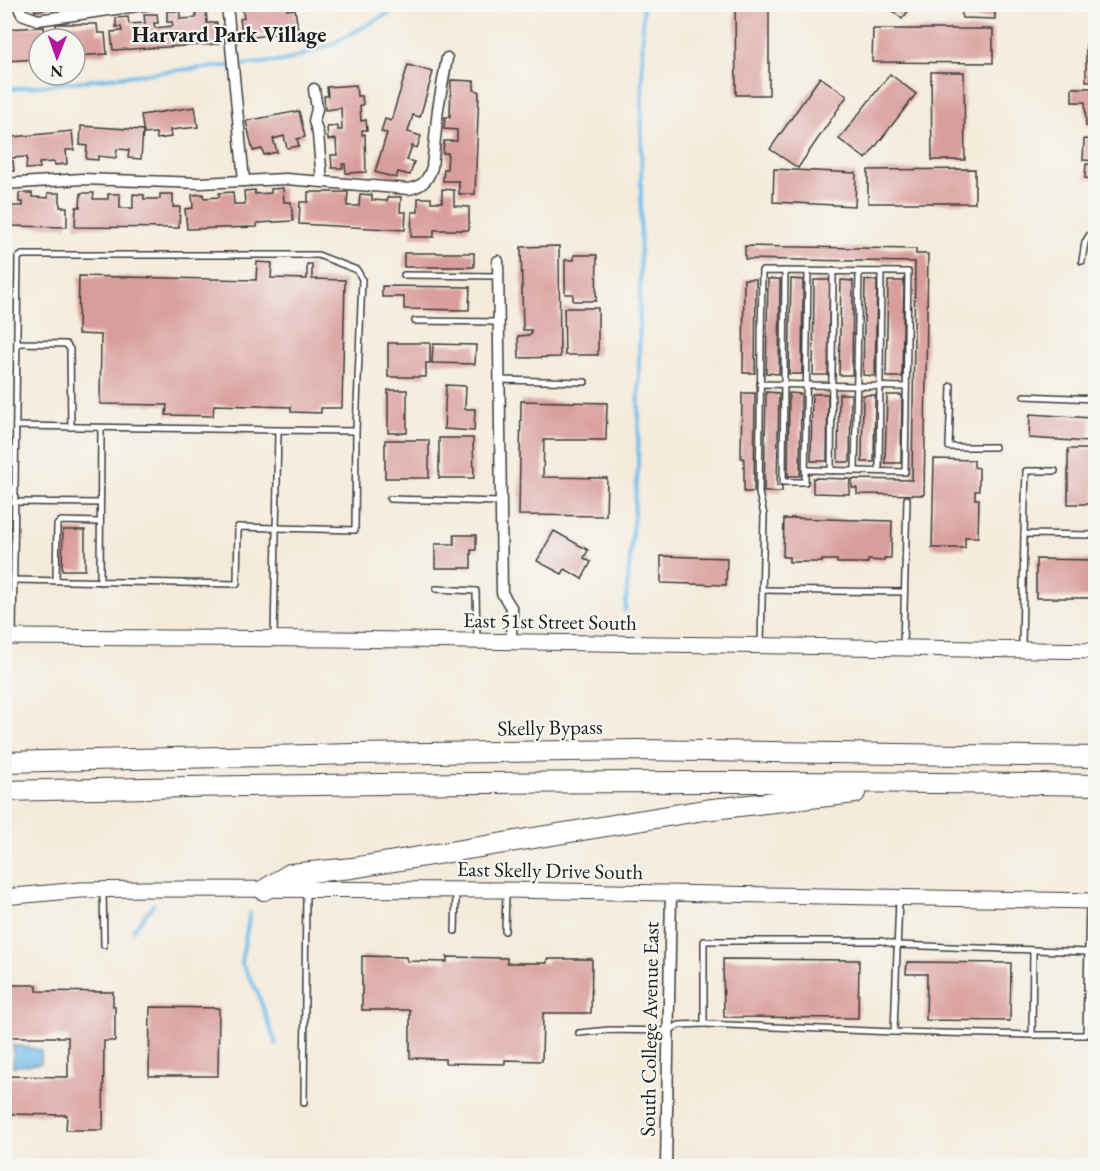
<svg xmlns="http://www.w3.org/2000/svg" width="1100" height="1171" font-family="'EB Garamond',serif">
<style>
.water{fill:#70bbe9;stroke:#466c82;stroke-width:1.5}
.lines{fill:none;stroke-linecap:round;stroke-linejoin:round}
.stream{stroke:#70bbe9;stroke-width:4}
.building{fill:#d99e9c}
.lane-casing{stroke:#3c3b39;stroke-width:8}
.street-casing{stroke:#3c3b39;stroke-width:13}
.secondary-casing{stroke:#3c3b39;stroke-width:17}
.highway-casing{stroke:#3c3b39;stroke-width:22}
.lane{stroke:#fff;stroke-width:5}
.street{stroke:#fff;stroke-width:10}
.secondary{stroke:#fff;stroke-width:15}
.highway{stroke:#fff;stroke-width:20}
.labels{text-anchor:middle;dominant-baseline:central;stroke-width:4.5;stroke-linejoin:round;paint-order:stroke}
.street-label{font-size:21px;fill:#1c1c1c;stroke:#f6f6f2}
.neighbourhood-label{font-size:22px;font-weight:bold;fill:#1c1c1c;stroke:#f6f6f2}
</style>
<rect width="100%" height="100%" fill="#f6f6f2"/>
<filter id="ink" filterUnits="userSpaceOnUse"><feTurbulence type="fractalNoise" baseFrequency=".0167" numOctaves="2"/><feDisplacementMap in="SourceGraphic" scale="12" xChannelSelector="R" yChannelSelector="G"/><feConvolveMatrix kernelMatrix="1 2 1 2 8 2 1 2 1" color-interpolation-filters="sRGB"/></filter>
<filter id="wash" filterUnits="userSpaceOnUse"><feTurbulence type="fractalNoise" baseFrequency=".008" numOctaves="4" result="noise"/><feDisplacementMap in="SourceGraphic" scale="24" xChannelSelector="R" yChannelSelector="G"/><feGaussianBlur stdDeviation="1.35" result="paint"/><feColorMatrix in="noise" values="0 0 0 0 0 0 0 0 0 0 0 0 0 0 0 0 0 1.4 0 .05"/><feComposite in="paint" operator="in"/></filter>
<g filter="url(#wash)">
<rect width="100%" height="100%" fill="#f4ebdb"/>
<!-- water -->
<polygon class="water" points="13,1045 41,1050 41,1063 13,1067"/>
<g class="lines">
<!-- stream -->
<g class="stream">
<polyline points="4,90 180,70 285,61 330,45 406,4"/>
<polyline points="625,611 638,469 643,4"/>
<polyline points="250,913 241,962 257,991 276,1044"/>
<polyline points="133,930 154,904"/>
</g>
</g>
<g id="blocks">
<!-- building -->
<g class="building">
<polygon points="34,4 47,4 48,9 35,11"/>
<polygon points="271,4 286,4 287,10 295,9 298,30 243,39 240,19 244,18 242,7"/>
<polygon points="885,4 914,4 902,19"/>
<polygon points="962,4 995,4 995,19 962,18"/>
<polygon points="735,8 769,8 769,95 736,95"/>
<polygon points="196,9 206,9 207,23 217,23 218,44 113,50 111,32 122,31 121,27 116,27 116,18 128,17 129,24 145,23 144,14 157,14 158,23 154,23 155,28 173,26 172,22 167,22 167,11 180,11 180,19 196,18"/>
<polygon points="56,24 97,24 98,33 105,33 107,54 75,56 75,39 57,39"/>
<polygon points="44,27 45,39 39,39 39,59 4,61 4,29"/>
<polygon points="873,29 993,29 993,63 872,62"/>
<rect x="1086" y="44" width="10" height="37"/>
<polygon points="408,65 433,72 420,117 413,115 408,132 421,136 417,148 412,146 407,160 414,162 410,175 398,172 396,178 375,172 387,133 381,132 385,119 391,121"/>
<polygon points="931,72 964,72 965,160 932,160"/>
<polygon points="890,74 916,94 866,159 839,139"/>
<polygon points="820,77 847,96 798,168 770,149"/>
<polygon points="451,80 474,81 474,90 479,91 475,194 459,194 459,181 443,181 444,169 447,169 448,153 443,153 444,141 457,141 457,130 444,129 445,117 450,117"/>
<polygon points="356,85 357,96 362,96 363,105 360,105 361,121 366,120 367,130 362,130 362,135 365,134 366,172 346,173 345,164 342,164 343,168 332,168 331,155 337,155 336,139 328,140 327,127 338,126 338,130 342,130 341,108 325,110 324,96 328,96 327,87"/>
<polygon points="1072,88 1095,88 1096,126 1086,126 1085,102 1072,102"/>
<polygon points="195,107 198,127 170,130 171,137 157,139 156,133 144,134 141,115"/>
<polygon points="299,111 305,137 297,139 299,146 287,148 284,136 273,139 277,152 264,155 262,149 253,151 246,121"/>
<polygon points="81,126 143,130 141,159 128,158 129,150 117,149 116,158 98,156 98,160 86,159 87,146 80,145"/>
<polygon points="72,131 74,150 66,150 67,164 55,165 54,162 39,163 40,168 26,169 27,157 9,158 10,161 13,161 14,171 4,172 4,138"/>
<polygon points="1084,139 1096,140 1096,161 1083,160"/>
<polygon points="1086,164 1096,165 1096,179 1085,178"/>
<polygon points="774,169 856,173 855,206 773,202"/>
<polygon points="975,169 975,203 868,203 868,170"/>
<polygon points="283,188 284,202 291,202 293,221 257,223 257,227 187,229 185,209 193,208 192,195 203,194 204,198 219,197 219,193 233,192 234,204 245,204 244,191 255,190 255,194 271,193 271,189"/>
<polygon points="442,189 454,190 454,206 469,207 469,230 434,230 434,237 411,237 412,212 418,212 418,198 431,198 431,202 442,202"/>
<polygon points="308,192 348,192 347,206 359,206 360,194 372,195 372,200 387,201 388,197 401,197 400,212 406,212 405,230 299,224 300,202 308,202"/>
<polygon points="4,193 9,193 9,206 23,206 23,202 19,202 19,193 32,193 32,197 48,198 48,193 60,193 60,207 67,207 67,227 4,226"/>
<polygon points="81,193 94,193 93,199 108,199 108,194 120,194 120,208 133,208 133,194 144,195 144,199 160,199 160,194 173,194 173,207 180,207 179,228 75,227 76,207 80,207"/>
<polygon points="559,246 560,357 519,358 518,336 531,335 531,330 523,330 521,247"/>
<polygon points="745,246 916,249 916,254 928,254 924,495 857,494 857,488 852,488 852,479 912,480 915,262 745,259"/>
<rect x="404" y="253" width="70" height="14"/>
<polygon points="574,255 597,255 596,301 573,301 573,294 565,294 565,260 574,260"/>
<polygon points="257,262 272,263 271,278 307,279 307,264 312,264 312,279 345,280 342,408 321,408 321,413 291,412 291,407 214,405 213,416 166,415 167,405 100,404 101,335 78,334 79,276 256,280"/>
<polygon points="744,279 756,279 755,373 743,373"/>
<polygon points="768,279 780,279 779,374 766,373"/>
<polygon points="791,279 803,280 802,374 789,374"/>
<polygon points="814,280 830,280 828,375 813,375"/>
<polygon points="841,280 853,281 852,375 839,375"/>
<polygon points="865,280 877,281 875,376 863,375"/>
<polygon points="888,281 904,281 902,377 886,377"/>
<polygon points="382,286 470,287 469,310 404,309 404,297 382,297"/>
<polygon points="564,308 598,308 598,355 565,355"/>
<polygon points="388,343 430,343 430,363 426,363 426,377 388,377"/>
<polygon points="433,344 476,345 475,364 432,363"/>
<polygon points="446,385 466,386 465,409 475,409 474,431 444,429"/>
<rect x="388" y="390" width="19" height="43"/>
<polygon points="766,392 779,393 777,486 782,486 782,492 764,492"/>
<polygon points="742,393 755,393 754,492 744,492 744,458 741,458"/>
<polygon points="789,393 801,394 800,476 788,476"/>
<polygon points="812,394 828,394 827,461 811,461"/>
<polygon points="839,394 851,394 850,462 838,462"/>
<polygon points="863,395 875,395 874,462 862,462"/>
<polygon points="887,395 902,395 901,463 885,463"/>
<polygon points="521,401 607,403 606,440 544,440 543,477 607,478 606,516 519,515"/>
<polygon points="1030,414 1091,418 1089,442 1029,438"/>
<polygon points="439,438 473,438 474,478 439,478"/>
<rect x="385" y="440" width="44" height="38"/>
<rect x="1068" y="449" width="27" height="55"/>
<polygon points="934,459 974,460 974,467 979,468 979,491 975,491 975,499 979,499 978,537 965,537 965,548 932,548"/>
<polygon points="813,478 850,479 849,494 813,493"/>
<polygon points="791,518 892,521 891,558 884,558 884,561 868,560 868,563 837,563 837,560 822,560 822,562 789,562 789,557 783,557 784,519 791,519"/>
<polygon points="63,530 85,530 85,570 62,570"/>
<polygon points="554,531 588,550 584,558 591,562 582,579 565,569 562,574 537,561"/>
<polygon points="454,535 476,535 476,550 471,550 471,568 435,568 435,544 454,544"/>
<polygon points="661,556 727,558 726,585 661,583"/>
<polygon points="1036,559 1096,560 1096,598 1036,598"/>
<polygon points="362,956 406,957 407,961 447,962 447,957 507,958 507,963 547,963 547,959 592,959 591,1013 543,1013 542,1061 505,1060 505,1064 445,1063 445,1059 410,1058 410,1010 362,1010"/>
<polygon points="723,959 859,960 858,1018 724,1017"/>
<polygon points="907,962 1011,963 1010,1021 926,1020 927,974 906,974"/>
<polygon points="4,985 37,985 37,991 113,992 113,1006 115,1006 115,1041 104,1041 103,1130 66,1130 67,1115 4,1114 4,1076 68,1077 68,1037 4,1037"/>
<polygon points="150,1007 219,1008 218,1076 149,1076"/>
</g>
</g>
</g>
<g filter="url(#ink)">
<use href="#blocks" fill-opacity="0" stroke="#3c3b39" stroke-width="1.5"/>
<g class="lines">
<defs>
<g id="lane">
<polyline points="1082,261 1085,242 1096,225"/>
<polyline points="785,271 783,482 805,482 808,271"/>
<polyline points="404,275 499,276"/>
<polyline points="415,321 499,322"/>
<polyline points="17,343 66,344 70,349 71,427"/>
<polyline points="500,380 585,382"/>
<polyline points="760,384 906,387"/>
<polyline points="951,386 949,447 995,447"/>
<polyline points="1024,396 1096,399"/>
<polyline points="16,426 278,430"/>
<polyline points="831,471 833,271"/>
<polyline points="855,471 859,272"/>
<polyline points="879,471 881,272"/>
<polyline points="1055,471 1026,471 1024,534 1096,535"/>
<polyline points="390,499 500,502"/>
<polyline points="14,502 100,503"/>
<polyline points="13,580 237,584 238,527 355,530 356,431"/>
<polyline points="56,581 57,525 61,521 100,522"/>
<polyline points="100,582 101,428"/>
<polyline points="436,589 476,591 477,640"/>
<polyline points="762,590 904,592"/>
<polyline points="13,635 18,258 22,255 318,255 357,270 362,279 356,431 278,430 274,637"/>
<polyline points="761,644 764,515 759,493 762,271 908,272 905,472 806,470"/>
<polyline points="903,646 907,499"/>
<polyline points="1022,647 1024,534"/>
<polyline points="103,890 104,945"/>
<polyline points="899,899 894,1032 1032,1035 1033,951"/>
<polyline points="455,931 456,892"/>
<polyline points="505,931 506,892"/>
<polyline points="704,1024 894,1032"/>
<polyline points="579,1033 609,1030 668,1031 679,1025 704,1024 704,941 882,941 897,945 1088,952"/>
<polyline points="1032,1035 1086,1035 1089,903"/>
<polyline points="304,1103 306,891"/>
</g>
<g id="street">
<polyline points="17,4 22,14 38,20 151,4"/>
<polyline points="227,4 244,181"/>
<polyline points="314,89 317,109 314,121 318,134 322,181"/>
<path d="M4 184 82 179 201 183 286 179 409 189C423 186 428 180 432 167L438 109 447 58"/>
<polyline points="498,261 502,593 512,609 511,642"/>
<polyline points="666,1166 671,893"/>
</g>
<g id="secondary">
<polyline points="4,637 339,639 1096,651"/>
<polyline points="4,897 80,890 143,889 506,890 1096,901"/>
</g>
<g id="highway">
<polyline points="4,762 355,754 636,750 1096,757"/>
<path d="M4 791C368 782 732 779 1096 785"/>
<polyline points="264,890 290,874 352,868 704,810 855,793"/>
</g>
</defs>
<!-- lane casing -->
<use href="#lane" class="lane-casing"/>
<!-- street casing -->
<use href="#street" class="street-casing"/>
<!-- secondary casing -->
<use href="#secondary" class="secondary-casing"/>
<!-- highway casing -->
<use href="#highway" class="highway-casing"/>
<!-- lane -->
<use href="#lane" class="lane"/>
<!-- street -->
<use href="#street" class="street"/>
<!-- secondary -->
<use href="#secondary" class="secondary"/>
<!-- highway -->
<use href="#highway" class="highway"/>
</g>
</g>
<g class="labels">
<!-- street labels -->
<g class="street-label">
<text transform="translate(550 621) rotate(1)">East 51st Street South</text>
<text transform="translate(550 727) rotate(-1)">Skelly Bypass</text>
<text transform="translate(550 870) rotate(1)">East Skelly Drive South</text>
<text transform="translate(649 1029) rotate(-89)">South College Avenue East</text>
</g>
<!-- neighbourhood labels -->
<g class="neighbourhood-label">
<text x="229" y="34">Harvard Park Village</text>
</g>
</g>
<!-- margin -->
<rect width="1100" height="1171" fill="none" stroke="#f6f6f2" stroke-width="24"/>
<!-- north arrow -->
<g transform="translate(57 57) rotate(181)"><circle r="28" fill="#f6f6f2" stroke="#9f9f9c" stroke-width="1.5"/>
<path d="M0-4.5L10 22L0 15L-10 22Z" fill="#b5179e"/>
<text y="-9" font-size="16" font-weight="bold" text-anchor="middle" fill="#1c1c1c">N</text>
</g>
</svg>
